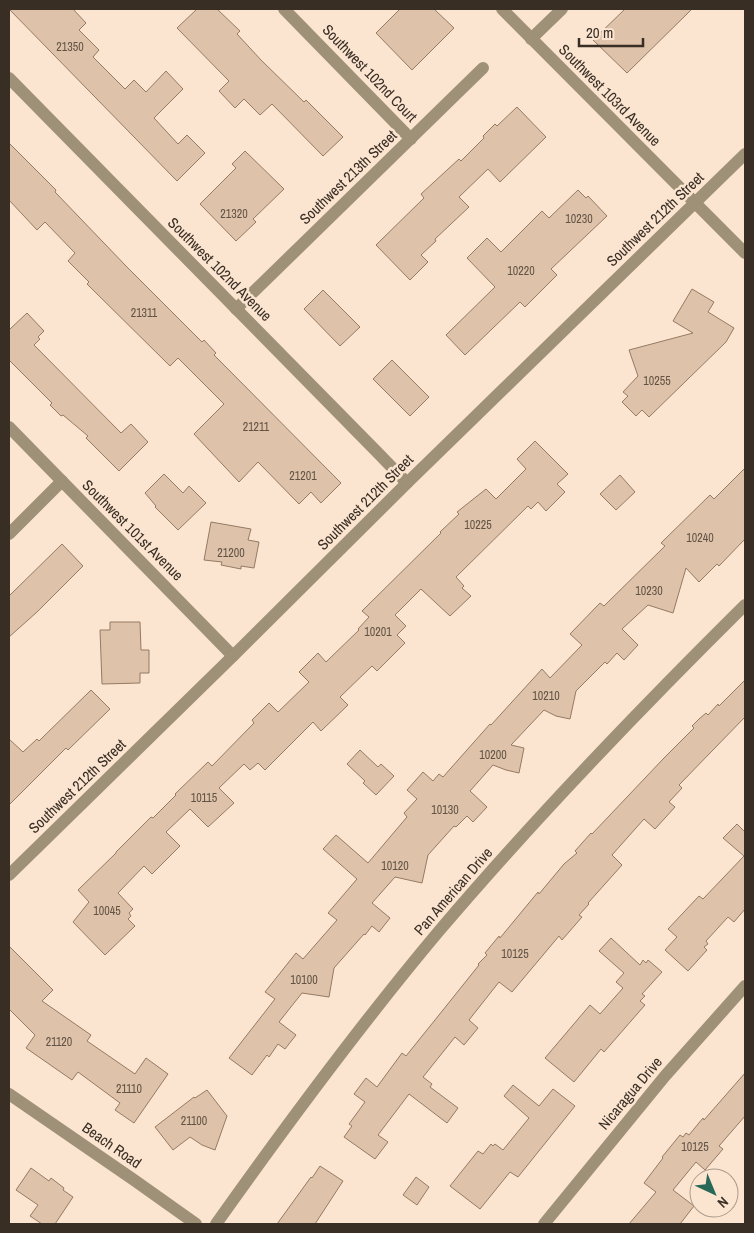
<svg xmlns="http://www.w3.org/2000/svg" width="754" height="1233" font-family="'Archivo Narrow',sans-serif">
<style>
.building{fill:#dec2a9;stroke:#957b64}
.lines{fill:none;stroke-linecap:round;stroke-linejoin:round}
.minor{stroke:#9f9178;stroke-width:12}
.labels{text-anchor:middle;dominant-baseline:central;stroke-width:5;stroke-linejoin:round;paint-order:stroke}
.number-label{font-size:12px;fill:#625345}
.street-label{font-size:15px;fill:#392e24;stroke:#fbe4d0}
</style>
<rect width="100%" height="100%" fill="#fbe4d0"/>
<!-- building -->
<g class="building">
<polygon points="9,9 73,9 86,23 79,30 99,50 93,57 125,89 134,80 146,92 166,71 183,89 154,118 178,144 187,135 205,153 177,181"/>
<polygon points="197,9 217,9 240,31 237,34 261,60 304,102 306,100 343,137 323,156 272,104 260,115 244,99 235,108 219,91 229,81 177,28"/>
<polygon points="400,9 434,9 454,28 412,70 376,33"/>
<polygon points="625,9 692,9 627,73 593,40"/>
<polygon points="517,107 546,137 500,182 488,169 459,197 469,207 435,239 436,241 421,255 428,262 410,280 376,245 424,198 421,194 459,159 461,161 484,138 483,136 495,124 497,126"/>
<polygon points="9,143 56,190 55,192 127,267 202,342 204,340 216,353 214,355 341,483 321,503 311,492 299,504 258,462 239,482 194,434 224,404 178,358 170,366 87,284 89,282 68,261 75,253 45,222 37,230 9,200"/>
<polygon points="245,151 284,189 253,219 256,222 236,241 200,204 236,168 232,164"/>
<polygon points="578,190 586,198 588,196 607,216 551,269 557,275 525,307 520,302 465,355 446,335 495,287 467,258 487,238 501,252 542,211 549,218"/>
<polygon points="692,289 714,302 708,312 734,328 726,342 649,417 642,410 636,416 622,402 628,396 623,392 638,376 629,350 693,333 673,321"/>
<polygon points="323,290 360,327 340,346 304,309"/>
<polygon points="27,313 44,331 38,337 40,339 34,345 121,433 131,424 148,442 119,471 86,438 88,436 63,415 61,416 50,405 52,403 9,360 9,330"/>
<polygon points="392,360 429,397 410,416 373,379"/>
<polygon points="535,441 568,474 557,484 565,492 546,511 538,502 531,509 528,506 456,577 464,586 462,588 471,596 450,616 421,589 395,615 406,626 397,635 405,643 377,671 372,666 340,697 348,705 321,731 313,722 265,770 258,763 250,770 244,764 219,788 234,803 208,827 190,809 166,832 180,846 152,874 144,866 118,893 133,909 129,913 131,916 128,919 135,926 105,955 73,922 89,902 78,890 116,853 116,852 151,817 153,818 176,795 175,794 208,762 212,766 254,723 252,720 269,703 278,712 309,682 299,672 318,653 326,662 359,630 358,629 369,617 362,611 441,533 440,532 459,514 457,512 486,489 496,499 526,469 517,459"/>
<polygon points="745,468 745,539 719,566 717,564 699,582 686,568 673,613 648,605 622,629 638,645 624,660 617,653 607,664 605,662 576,691 570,719 556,716 544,710 511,745 524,748 519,773 506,770 493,765 470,791 487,807 473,822 467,816 456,827 454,826 428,855 422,883 395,877 372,903 390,918 379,932 372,926 365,935 364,934 334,968 329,997 302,993 279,1022 296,1035 285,1049 278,1044 269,1057 267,1055 252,1075 229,1058 275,999 265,992 296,953 303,959 337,920 328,913 357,879 323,849 336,835 368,863 407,817 404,813 417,799 407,790 423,772 433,781 439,774 443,777 490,724 491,725 542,669 550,678 582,645 570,634 600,603 604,606 665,546 661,543 710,495 714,499"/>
<polygon points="164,474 183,493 189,486 206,503 178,530 155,507 156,506 145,493"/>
<polygon points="620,475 635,492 616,510 600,494"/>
<polygon points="211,522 251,529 248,540 259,542 254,568 241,566 241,569 221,565 222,562 204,560"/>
<polygon points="62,544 83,566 37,612 9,637 9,596"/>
<polygon points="110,622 140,622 141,650 149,650 149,673 140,673 140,683 102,684 100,630 110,630"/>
<polygon points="745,680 745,717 679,785 682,788 669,802 675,807 655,829 644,819 612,855 622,865 588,903 589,904 579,915 582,917 562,940 559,936 512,992 499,982 469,1020 478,1028 464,1045 455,1037 423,1077 432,1084 430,1087 458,1108 447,1123 409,1094 378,1135 388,1142 375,1159 344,1137 352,1126 349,1124 365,1102 354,1094 366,1078 377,1087 402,1053 406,1056 443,1010 479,965 478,964 487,955 485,953 499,936 500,938 538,892 539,894 564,864 577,853 575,851 591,833 592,834 664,758 694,728 692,726 699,719 706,713 708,715 718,704 719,706"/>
<polygon points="91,690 110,709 68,750 66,748 9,805 9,739 23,752 37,739 39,741"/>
<polygon points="360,750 378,767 381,764 394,776 376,795 363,783 365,781 347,764"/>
<polygon points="737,824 745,832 745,909 734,922 728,917 706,941 708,944 704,947 707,950 688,971 665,950 677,937 668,929 699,896 703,899 744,856 723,838"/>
<polygon points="611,938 640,965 643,960 646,963 648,960 662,972 642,994 645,996 640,1001 645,1005 604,1052 601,1049 574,1082 545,1058 590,1005 600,1014 623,988 616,982 624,973 599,951"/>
<polygon points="9,946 53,990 42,1001 91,1035 87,1041 135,1074 146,1058 168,1074 134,1123 115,1110 120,1103 78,1072 72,1080 26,1048 35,1035 9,1009"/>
<polygon points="745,1073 745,1116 719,1146 723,1149 705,1170 696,1162 673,1190 694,1206 680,1224 629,1224 656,1192 644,1183 663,1158 662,1157 680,1135 683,1137 686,1133 689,1135 703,1118 704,1120"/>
<polygon points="513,1085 539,1106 553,1089 575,1106 518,1177 510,1172 480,1209 450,1186 478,1151 483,1154 491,1144 493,1146 495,1144 503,1150 529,1118 504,1096"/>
<polygon points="207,1090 227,1116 215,1150 202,1145 190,1137 173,1150 155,1127 194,1097 195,1098"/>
<polygon points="320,1166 343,1181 315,1224 277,1224 311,1177 312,1178"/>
<polygon points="31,1168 49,1181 51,1178 64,1188 63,1190 73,1197 55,1224 42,1224 30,1216 38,1205 16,1190"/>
<polygon points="416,1177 429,1187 417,1205 403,1195"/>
</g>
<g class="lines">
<!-- minor -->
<g class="minor">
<polyline points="284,9 411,139"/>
<polyline points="502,9 745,253"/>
<polyline points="531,39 562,9"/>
<polyline points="9,78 378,453 407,483"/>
<polyline points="236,309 483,68"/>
<polyline points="9,427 233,656"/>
<polyline points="9,534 62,481"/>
<polyline points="9,875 233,656 407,483 745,154"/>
<polyline points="9,1094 134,1180 196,1224"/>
<path d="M216 1224C287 1124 360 1025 439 931 536 817 639 710 745 605"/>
<polyline points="544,1224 665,1076 745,986"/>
</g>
</g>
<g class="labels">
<!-- number labels -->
<g class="number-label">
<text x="70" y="47">21350</text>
<text x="234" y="214">21320</text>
<text x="579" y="219">10230</text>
<text x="521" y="271">10220</text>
<text x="144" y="313">21311</text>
<text x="657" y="381">10255</text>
<text x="256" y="427">21211</text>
<text x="303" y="476">21201</text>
<text x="478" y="525">10225</text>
<text x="700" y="538">10240</text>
<text x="231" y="553">21200</text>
<text x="649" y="591">10230</text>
<text x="378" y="632">10201</text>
<text x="546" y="696">10210</text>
<text x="493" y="755">10200</text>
<text x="204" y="798">10115</text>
<text x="445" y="810">10130</text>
<text x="395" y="866">10120</text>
<text x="107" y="911">10045</text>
<text x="515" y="954">10125</text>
<text x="304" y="980">10100</text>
<text x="59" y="1042">21120</text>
<text x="129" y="1089">21110</text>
<text x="194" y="1121">21100</text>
<text x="695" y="1147">10125</text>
</g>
<!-- street labels -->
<g class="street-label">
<text transform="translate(370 73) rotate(46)">Southwest 102nd Court</text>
<text transform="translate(610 95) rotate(45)">Southwest 103rd Avenue</text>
<text transform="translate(348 177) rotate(-44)">Southwest 213th Street</text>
<text transform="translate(655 219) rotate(-44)">Southwest 212th Street</text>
<text transform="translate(220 269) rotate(45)">Southwest 102nd Avenue</text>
<text transform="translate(365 502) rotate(-45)">Southwest 212th Street</text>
<text transform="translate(133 530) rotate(45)">Southwest 101st Avenue</text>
<text transform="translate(77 786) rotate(-44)">Southwest 212th Street</text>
<text transform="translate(453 891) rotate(-49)">Pan American Drive</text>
<text transform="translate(630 1093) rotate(-50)">Nicaragua Drive</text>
<text transform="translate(112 1145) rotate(35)">Beach Road</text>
</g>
</g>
<!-- border -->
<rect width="754" height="1233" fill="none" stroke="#392e24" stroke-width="20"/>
<!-- north arrow -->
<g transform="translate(714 1193) rotate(136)"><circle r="24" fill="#fbe4d0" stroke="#ad9b8b"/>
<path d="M0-4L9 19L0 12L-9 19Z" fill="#276857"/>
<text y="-8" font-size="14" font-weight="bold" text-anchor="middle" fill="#392e24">N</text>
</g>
<!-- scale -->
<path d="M579 38v8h64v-8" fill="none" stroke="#392e24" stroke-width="2.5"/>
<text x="586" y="38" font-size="15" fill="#392e24" stroke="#fbe4d0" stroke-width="4" paint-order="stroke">20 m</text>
</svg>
